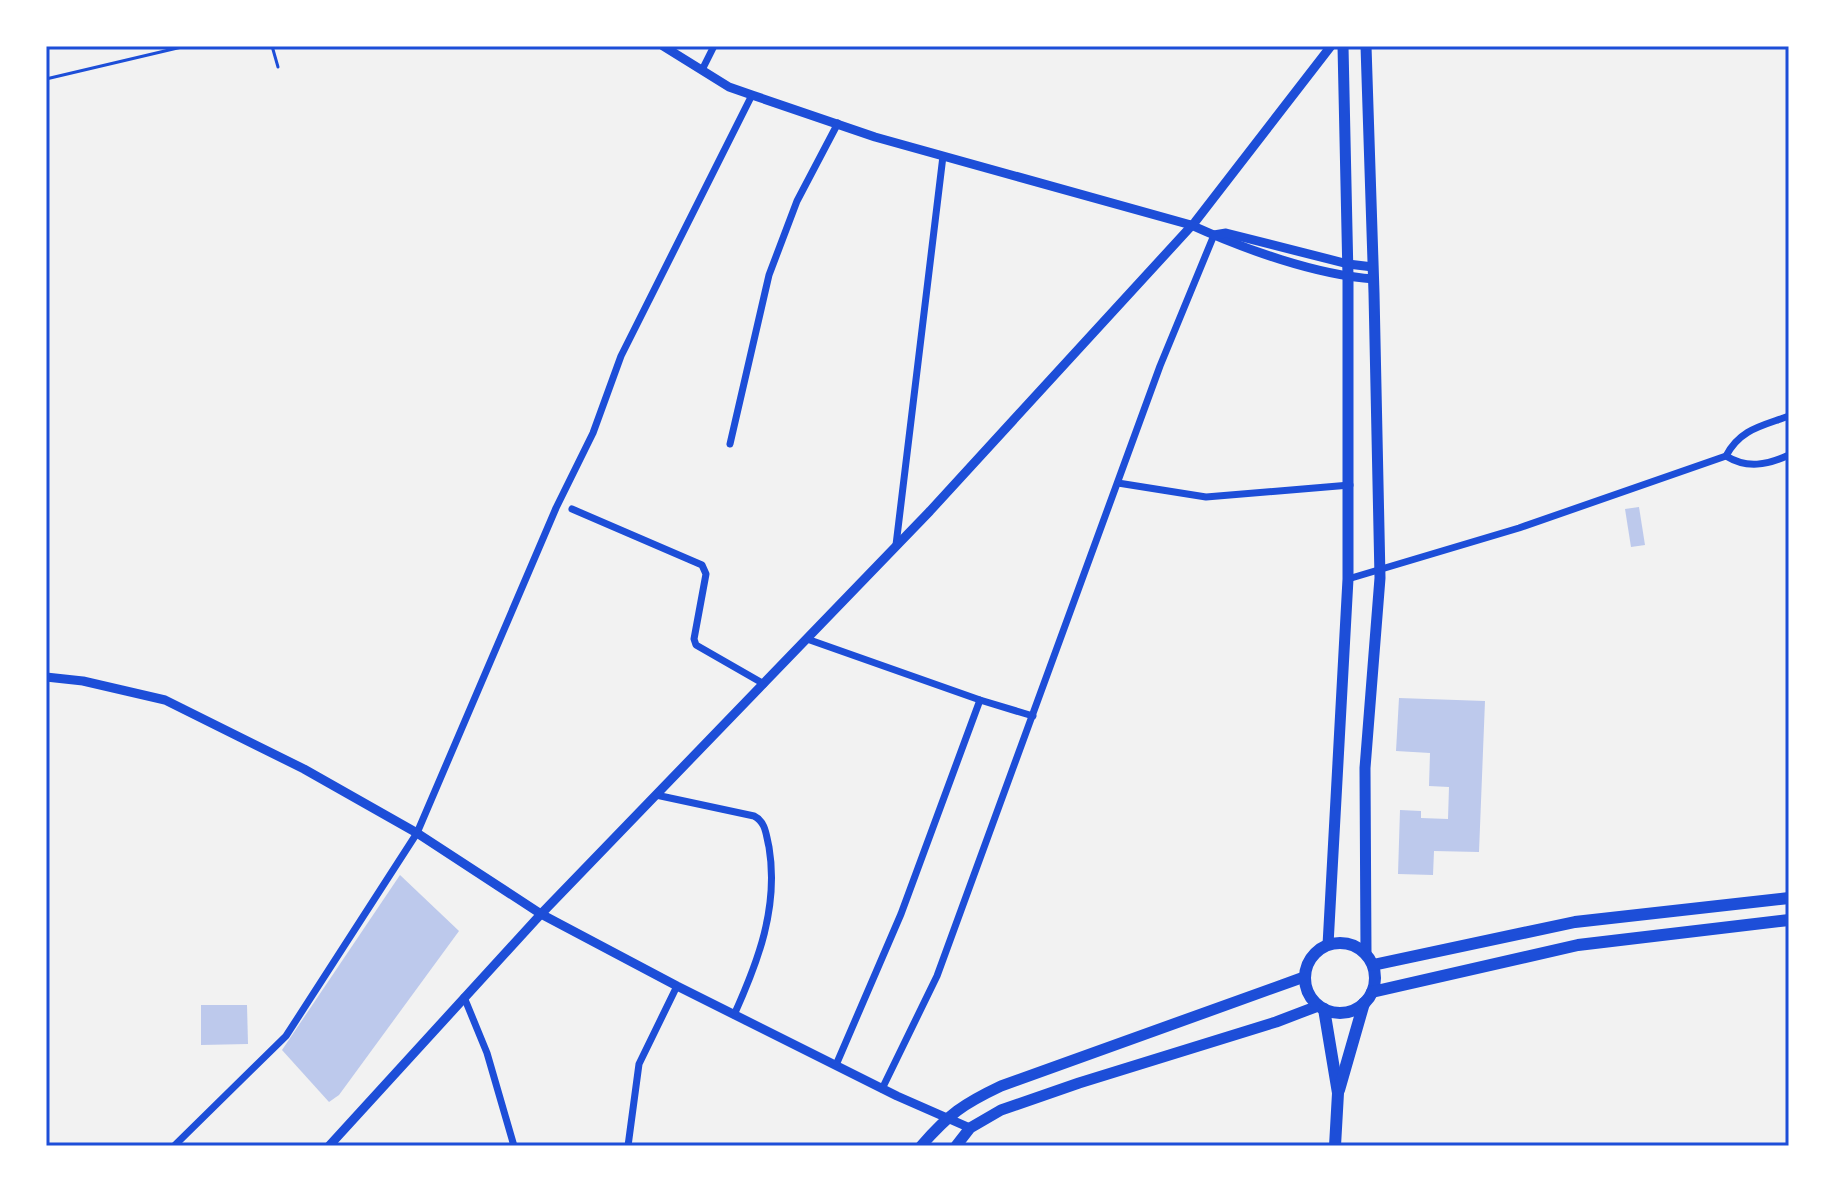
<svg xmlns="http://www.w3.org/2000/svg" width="1835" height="1192" font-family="'Libre Baskerville',serif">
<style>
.building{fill:#bdc9ec}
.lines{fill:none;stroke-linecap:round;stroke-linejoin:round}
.service{stroke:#1d4ed8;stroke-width:3}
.minor{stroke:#1d4ed8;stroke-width:7}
.tertiary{stroke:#1d4ed8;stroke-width:9}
.primary{stroke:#1d4ed8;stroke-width:11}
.trunk{stroke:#1d4ed8;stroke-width:12}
.neatline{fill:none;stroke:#1d4ed8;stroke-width:3}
</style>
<rect width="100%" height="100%" fill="#f2f2f2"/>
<!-- building -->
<g class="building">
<polygon points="1639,507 1645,545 1631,547 1625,509"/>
<polygon points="1399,698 1485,701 1479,852 1434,851 1433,875 1398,874 1400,810 1421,811 1421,818 1448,819 1449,787 1429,786 1430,753 1396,751"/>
<polygon points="400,875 459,931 339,1095 329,1102 282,1050"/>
<polygon points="201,1005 247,1005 248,1044 201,1045"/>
</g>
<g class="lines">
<!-- service -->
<g class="service">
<polyline points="272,46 278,67"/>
<polyline points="46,79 186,46"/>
</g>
<!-- minor -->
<g class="minor">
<polyline points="702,70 714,46"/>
<polyline points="730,444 769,275 797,201 838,123"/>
<path d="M1726 456C1747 469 1767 465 1789 455"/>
<polyline points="1118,483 1206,497 1350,485"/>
<polyline points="572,509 702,565 706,574 694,639 696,645 764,684"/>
<polyline points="896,545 943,156"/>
<path d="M1348 579 1519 528 1726 456C1740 429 1762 426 1789 416"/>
<polyline points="807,639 980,700 1033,716"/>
<path d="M656 795 754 816C766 822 766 835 769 847 779 907 758 962 734 1015"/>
<polyline points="464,997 487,1053 514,1146"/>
<polyline points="836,1065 901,914 980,700"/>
<polyline points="882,1089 937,976 1160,366 1214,235"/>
<polyline points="174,1146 286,1036 417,833 556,508 593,433 621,356 752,95"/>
<polyline points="628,1146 639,1064 677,986"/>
</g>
<!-- tertiary -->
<g class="tertiary">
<path d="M663 46 729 87 752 95 875 137 1191 225C1244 249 1316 275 1374 279"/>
<polyline points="1214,235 1226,233 1348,264 1373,267"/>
<polyline points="46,677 83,681 165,700 304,769 417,833 541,914 677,986 897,1096 970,1128"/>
<polyline points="329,1146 541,914 930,511 1195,222 1331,46"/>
</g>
<!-- primary -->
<g class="primary">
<polyline points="1366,46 1374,293 1380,578 1365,768 1366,954"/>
<polyline points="1328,945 1348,579 1348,277 1343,46"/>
<path d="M921 1146C949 1114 963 1104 1001 1086L1304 977"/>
<polyline points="956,1146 970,1128 1001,1110 1079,1083 1276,1022 1318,1006"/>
</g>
<!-- trunk -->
<g class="trunk">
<circle cx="1340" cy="978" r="35"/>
<polyline points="1373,965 1575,922 1789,898"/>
<polyline points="1372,992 1578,945 1789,920"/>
<polyline points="1324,1009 1338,1093 1335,1146"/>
<polyline points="1339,1090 1364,1003"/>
</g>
</g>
<!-- border -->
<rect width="1835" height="1192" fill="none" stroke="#ffffff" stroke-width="96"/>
<rect x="48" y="48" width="1739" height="1096" class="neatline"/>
</svg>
